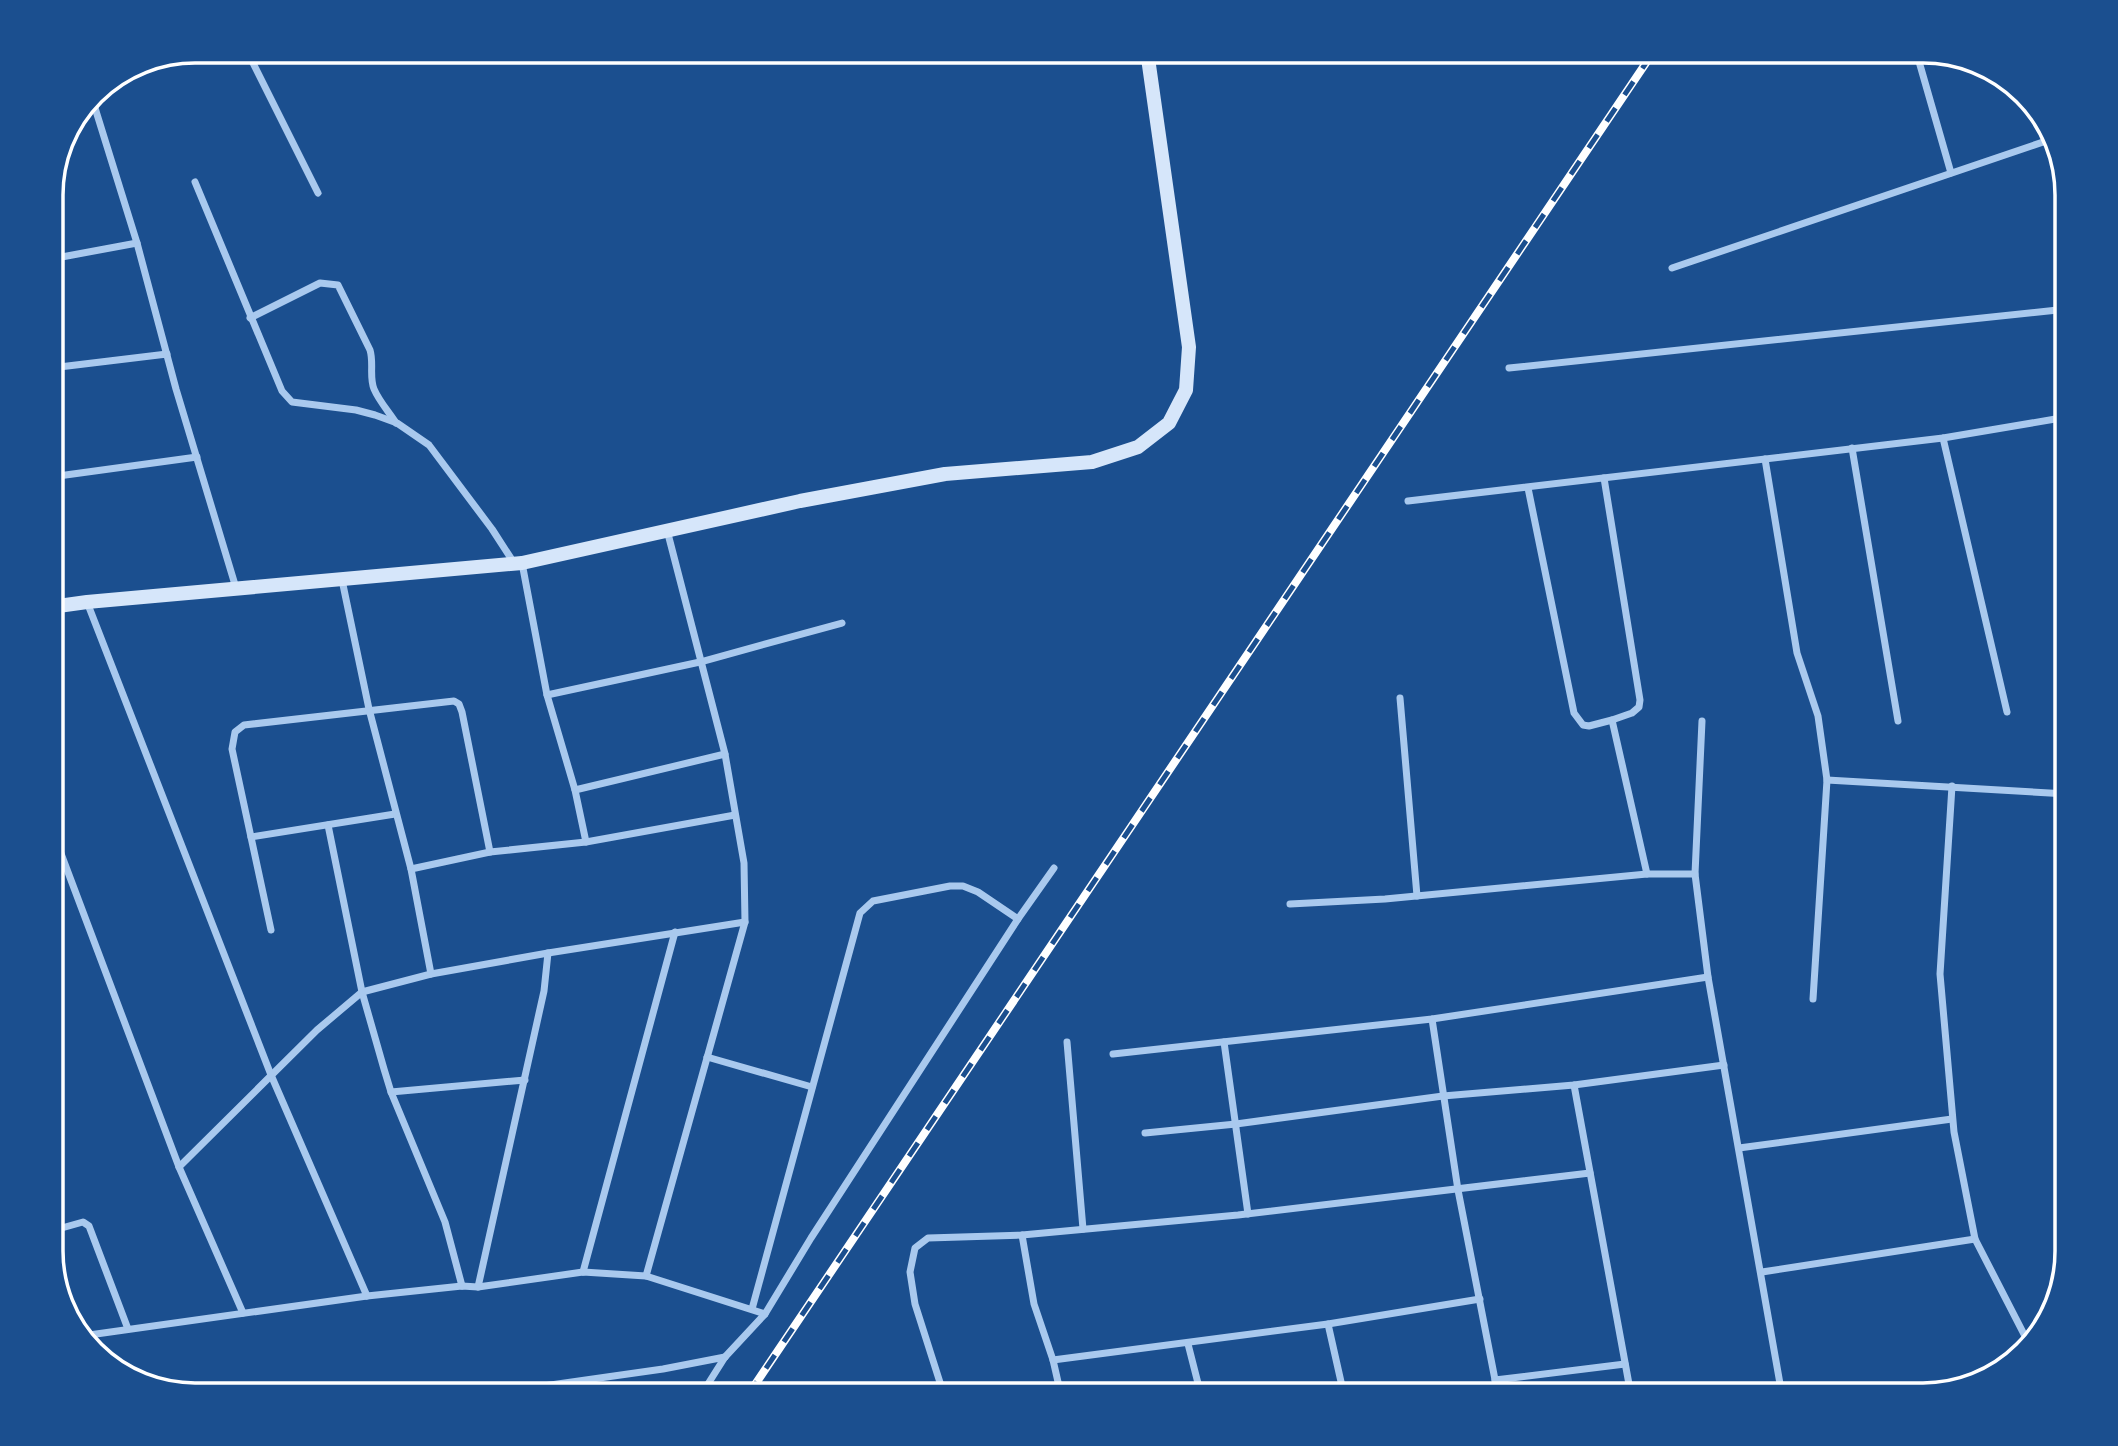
<svg xmlns="http://www.w3.org/2000/svg" width="2118" height="1446" font-family="Helvetica,sans-serif">
<style>
.lines{fill:none;stroke-linecap:round;stroke-linejoin:round}
.minor{stroke:#a9c9ee;stroke-width:7}
.secondary{stroke:#d6e6fa;stroke-width:14}
.rail-casing{stroke:#fff;stroke-width:8}
.rail{stroke:#1b4f8f;stroke-width:5;stroke-dasharray:16;stroke-linecap:butt}
.rim{fill:none;stroke:#fff;stroke-width:3.5}
</style>
<rect width="100%" height="100%" fill="#1b4f8f"/>
<g class="lines">
<!-- minor -->
<g class="minor">
<polyline points="247,51 318,193"/>
<polyline points="900,51 911,51"/>
<polyline points="1916,51 1951,173"/>
<polyline points="91,95 137,243 176,389 236,588"/>
<polyline points="195,182 282,391 292,402 356,410 375,415 397,423 429,445 492,529 514,563"/>
<polyline points="51,237 57,258"/>
<polyline points="51,259 137,243"/>
<polyline points="1672,268 2052,139"/>
<path d="M250 318 320 283 338 285 370 350C374 363 369 377 374 389 379 401 389 412 396 423"/>
<polyline points="51,368 167,354"/>
<polyline points="1509,368 2067,309"/>
<polyline points="2061,419 2067,447"/>
<polyline points="1943,438 2007,712"/>
<polyline points="1852,448 1898,721"/>
<polyline points="1765,459 1797,653 1818,716 1827,780 1813,999"/>
<polyline points="51,477 197,457"/>
<polyline points="1604,478 1640,700 1639,707 1632,713 1612,720"/>
<polyline points="1528,488 1574,713 1583,725 1589,726 1612,720 1647,874"/>
<polyline points="1408,501 1943,438 2067,417"/>
<polyline points="522,563 547,695 575,790 586,842"/>
<polyline points="342,580 369,709 411,869 431,974"/>
<polyline points="87,602 271,1075 367,1296"/>
<polyline points="547,695 700,662 842,623"/>
<polyline points="1400,698 1417,896"/>
<polyline points="1702,721 1695,874 1708,977 1782,1395"/>
<polyline points="1827,780 2067,794"/>
<polyline points="1952,786 1940,974 1954,1132 1975,1239 2029,1344"/>
<polyline points="575,790 725,754"/>
<polyline points="328,825 362,992 384,1069 391,1092 445,1222 462,1286"/>
<polyline points="51,827 179,1167 243,1313"/>
<polyline points="251,837 395,814"/>
<polyline points="411,869 490,852 586,842 735,815"/>
<polyline points="1290,904 1385,899 1647,874 1695,874"/>
<polyline points="271,930 232,749 235,732 244,725 454,701 459,704 462,712 490,852"/>
<polyline points="1432,1019 1458,1190 1498,1395"/>
<polyline points="1067,1042 1083,1229"/>
<polyline points="1224,1042 1248,1214"/>
<polyline points="1113,1054 1432,1019 1708,977"/>
<polyline points="707,1057 812,1087"/>
<polyline points="1574,1085 1631,1395"/>
<polyline points="391,1092 525,1080"/>
<polyline points="1145,1133 1236,1124 1443,1096 1574,1085 1724,1065"/>
<polyline points="1739,1148 1952,1119"/>
<polyline points="179,1167 317,1030 362,992 431,974 548,953 745,922"/>
<polyline points="51,1231 83,1222 89,1226 128,1329"/>
<polyline points="1022,1235 1034,1304 1053,1360 1061,1395"/>
<polyline points="583,1272 675,932"/>
<polyline points="1762,1272 1975,1239"/>
<polyline points="646,1276 745,922 744,863 725,754 667,530"/>
<polyline points="478,1287 544,991 548,953"/>
<polyline points="752,1309 860,913 873,901 950,886 963,886 978,892 1018,919"/>
<polyline points="1328,1324 1344,1395"/>
<polyline points="82,1336 367,1296 462,1286 478,1287 583,1272 646,1276 765,1314"/>
<polyline points="1188,1344 1201,1395"/>
<polyline points="1053,1360 1328,1324 1480,1299"/>
<polyline points="1495,1380 1625,1364"/>
<polyline points="480,1395 663,1369 725,1357"/>
<polyline points="701,1395 725,1357 765,1314 811,1238 1018,919 1054,868"/>
<polyline points="944,1395 915,1304 910,1272 915,1248 928,1238 1022,1235 1238,1215 1590,1173"/>
</g>
<!-- secondary -->
<polyline class="secondary" points="51,607 87,602 522,563 800,501 945,474 1092,462 1138,447 1169,423 1186,390 1189,347 1147,51"/>
<defs>
<polyline id="rail" points="748,1395 1654,51"/>
</defs>
<!-- rail casing -->
<use href="#rail" class="rail-casing"/>
<!-- rail -->
<use href="#rail" class="rail"/>
</g>
<!-- crop -->
<path d="M0 0H2118V1446H0ZM195 63H1923A132 132 0 0 1 2055 195V1251A132 132 0 0 1 1923 1383H195A132 132 0 0 1 63 1251V195A132 132 0 0 1 195 63Z" fill="#1b4f8f" fill-rule="evenodd"/>
<path class="rim" d="M195 63H1923A132 132 0 0 1 2055 195V1251A132 132 0 0 1 1923 1383H195A132 132 0 0 1 63 1251V195A132 132 0 0 1 195 63Z"/>
</svg>
